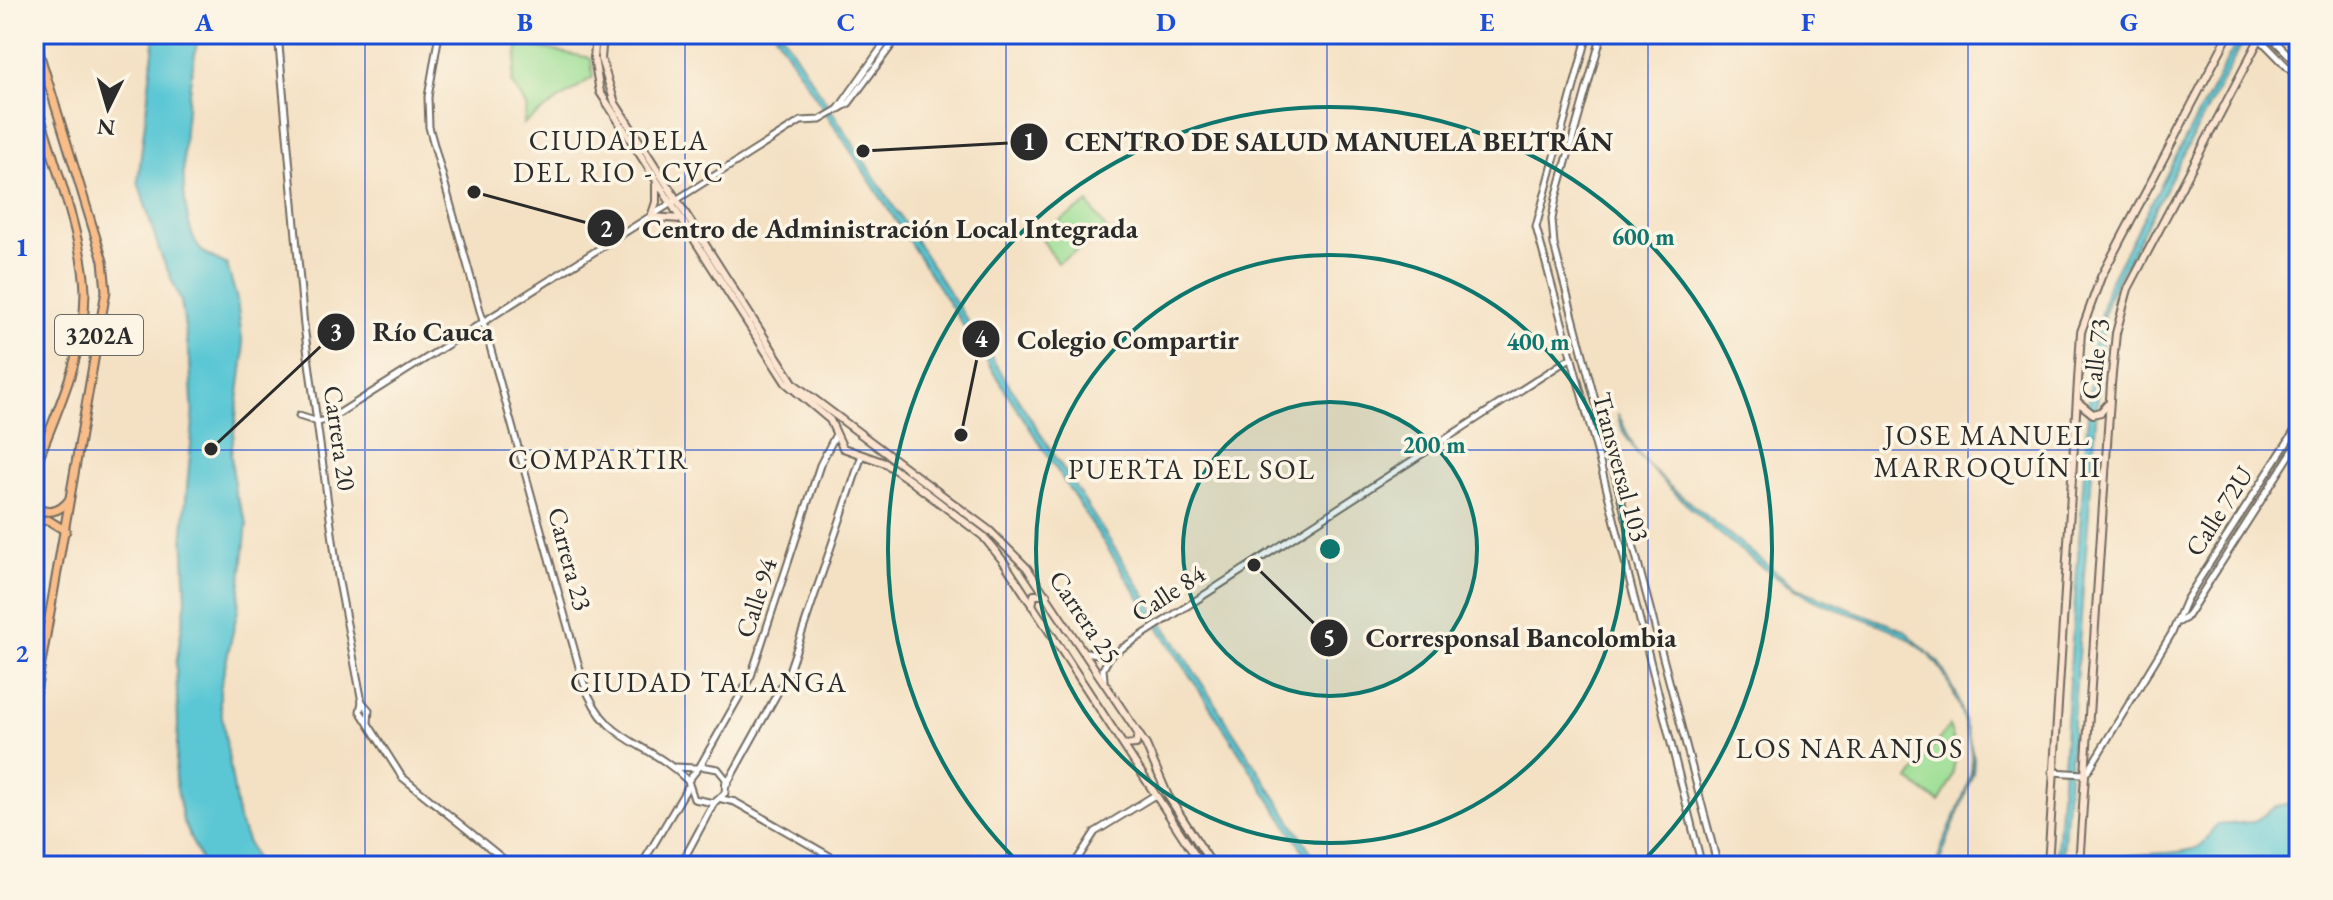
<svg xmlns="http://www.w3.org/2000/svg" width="2333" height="900" font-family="'EB Garamond',serif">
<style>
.green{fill:#9cde94;stroke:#648460;stroke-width:2}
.water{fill:#5bc7d4;stroke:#437980;stroke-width:2}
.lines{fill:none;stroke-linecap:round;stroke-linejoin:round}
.tertiary-casing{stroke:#716b61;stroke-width:9}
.secondary-casing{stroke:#716b61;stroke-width:10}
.primary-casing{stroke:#716b61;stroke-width:11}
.tertiary{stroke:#fff;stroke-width:5}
.secondary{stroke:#fce5d0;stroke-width:6}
.primary{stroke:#f8bd89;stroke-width:7}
.grid{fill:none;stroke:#1d4ed8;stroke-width:2;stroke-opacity:0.55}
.ring{fill:none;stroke:#0f766e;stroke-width:4}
.labels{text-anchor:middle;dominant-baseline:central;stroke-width:7;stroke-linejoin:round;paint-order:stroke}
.shield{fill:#fcf5e5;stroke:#6a6863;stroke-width:2}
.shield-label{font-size:24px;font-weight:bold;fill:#2b2b2b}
.street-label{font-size:26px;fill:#2b2b2b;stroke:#fcf5e5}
.neighbourhood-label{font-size:28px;letter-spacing:2px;fill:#2b2b2b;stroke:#fcf5e5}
.centre{fill:#0f766e;stroke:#fcf5e5;stroke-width:4}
.ring-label{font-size:24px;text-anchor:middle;font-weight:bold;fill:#0f766e;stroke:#fcf5e5;stroke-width:7;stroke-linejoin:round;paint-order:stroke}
.leader{fill:none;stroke:#2b2b2b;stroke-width:3}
.callout-dot{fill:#2b2b2b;stroke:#fcf5e5;stroke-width:3}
.mark-label{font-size:24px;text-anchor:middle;font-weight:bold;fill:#fff}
.callout-label{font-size:28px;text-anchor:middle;font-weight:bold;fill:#2b2b2b;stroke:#fcf5e5;stroke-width:7;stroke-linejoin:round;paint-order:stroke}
.neatline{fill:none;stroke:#1d4ed8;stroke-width:3}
.grid-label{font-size:26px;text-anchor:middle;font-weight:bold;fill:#1d4ed8}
</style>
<rect width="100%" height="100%" fill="#fcf5e5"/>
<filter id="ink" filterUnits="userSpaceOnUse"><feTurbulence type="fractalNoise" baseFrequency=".0125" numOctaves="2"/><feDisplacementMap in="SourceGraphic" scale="16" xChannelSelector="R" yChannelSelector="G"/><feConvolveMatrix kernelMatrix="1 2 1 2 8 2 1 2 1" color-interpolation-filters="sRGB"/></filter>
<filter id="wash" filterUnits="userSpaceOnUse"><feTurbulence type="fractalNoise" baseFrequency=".006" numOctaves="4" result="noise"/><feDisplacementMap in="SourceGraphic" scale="32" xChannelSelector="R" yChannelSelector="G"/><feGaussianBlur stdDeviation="1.8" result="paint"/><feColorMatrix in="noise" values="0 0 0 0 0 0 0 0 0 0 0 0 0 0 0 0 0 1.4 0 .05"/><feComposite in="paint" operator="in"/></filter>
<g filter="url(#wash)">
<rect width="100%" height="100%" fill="#f4e1c4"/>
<!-- green -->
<g class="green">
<polygon points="519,44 591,58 593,77 523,124 527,108 512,82"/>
<polygon points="1088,203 1108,232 1057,263 1039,234"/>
<path d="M1949 726C1960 752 1955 779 1939 802L1909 780Z"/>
</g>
<!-- water -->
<g class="water">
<path d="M155 34H199C188 82 170 209 200 249 207 257 218 259 227 265L237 300 244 355 231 455 235 493 247 523 238 609 220 689V704L239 822 258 866H203L183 821 175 778 178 725 176 665 186 600 183 532 193 422 190 361 181 301 160 253 138 182Z"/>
<polygon points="775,34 782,34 1320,866 1313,866"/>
<polygon points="2241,34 2247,34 2111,292 2104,313 2062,866 2056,866 2093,346 2108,285"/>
<path d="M1618 414 1637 454 1668 485 1796 588 1904 630 1939 663 1956 693 1974 758 1973 773 1938 866C1936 859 1943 844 1947 834 1955 814 1967 792 1971 772 1976 744 1954 685 1937 664 1900 618 1841 619 1794 589 1753 564 1620 458 1618 414Z"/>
<path d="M2299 800V866H2101C2129 847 2164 859 2196 848 2208 843 2208 832 2218 825L2253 822 2276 807Z"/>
</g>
</g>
<g filter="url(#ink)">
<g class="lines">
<defs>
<g id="tertiary">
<polyline points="278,34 304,326 338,577 362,702 360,711 402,777 512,866"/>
<path d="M439 34 428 97 429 127 583 681C605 746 647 739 688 781"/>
<polyline points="1588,34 1536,227 1597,451 1702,866"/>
<polyline points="1602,34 1556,198 1552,219 1554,245 1718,866"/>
<polyline points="2268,34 2299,65"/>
<polyline points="2260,39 2299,79"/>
<polyline points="839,108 891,34"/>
<polyline points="299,416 318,422 330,419 801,121 820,120 849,103 900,34"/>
<polyline points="2179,622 2186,618 2299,441"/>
<polyline points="1086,652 1109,656"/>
<polyline points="1104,679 1103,669 1110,656 1572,357"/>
<polyline points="362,702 369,710 368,722"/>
<polyline points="700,766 718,769 726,779 725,793 714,803 694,799 688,781 700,766 751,676 820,465 835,436"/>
<polyline points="675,767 696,768"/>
<polyline points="2052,772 2084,774 2088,771 2172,633 2186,600 2299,424"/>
<polyline points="727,784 788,674 862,455"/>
<polyline points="722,799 735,802 847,866"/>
<polyline points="641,866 687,788"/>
<polyline points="680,866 714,803"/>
<polyline points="1073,866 1095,832 1155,795"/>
</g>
<g id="secondary">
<polyline points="596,34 594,58 600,92 786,383 830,420 843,448 885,463 911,481 983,536 1004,562 1202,866"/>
<polyline points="603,34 601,59 615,103 794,384 990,531 1027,568 1146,745 1168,796 1213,866"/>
<polyline points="656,185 656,202 651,217 681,219"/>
<polyline points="2079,403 2093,414 2101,412 2107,405"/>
<polyline points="1032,606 1034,595 1047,595"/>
<polyline points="1124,745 1136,744 1138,733"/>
<polyline points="2048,866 2081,332 2101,277 2229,34"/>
<polyline points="2079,866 2111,384 2116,333 2128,289 2262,34"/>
</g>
<g id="primary">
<polyline points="34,36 103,261 106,291 34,704"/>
<path d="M34 95C49 149 84 239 85 292 85 355 56 413 34 470"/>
<path d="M34 505C46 516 60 512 69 500"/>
<polyline points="34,522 48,520 66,531"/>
</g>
</defs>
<!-- tertiary casing -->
<use href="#tertiary" class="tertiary-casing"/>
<!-- secondary casing -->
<use href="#secondary" class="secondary-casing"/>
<!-- primary casing -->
<use href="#primary" class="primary-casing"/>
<!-- tertiary -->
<use href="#tertiary" class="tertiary"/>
<!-- secondary -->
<use href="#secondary" class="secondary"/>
<!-- primary -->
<use href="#primary" class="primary"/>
</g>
</g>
<!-- grid -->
<path class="grid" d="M365 34V866M685 34V866M1006 34V866M1327 34V866M1648 34V866M1968 34V866M34 450H2299"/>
<!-- distance rings -->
<circle cx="1330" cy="549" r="147" fill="#0f766e" fill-opacity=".12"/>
<g class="ring">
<circle cx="1330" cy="549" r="147"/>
<circle cx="1330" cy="549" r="294"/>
<path d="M1020 864A442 442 0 1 1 1640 864"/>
</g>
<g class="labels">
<!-- shield labels -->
<rect class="shield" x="55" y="315" width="88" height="40" rx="6"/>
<g class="shield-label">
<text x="99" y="335">3202A</text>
</g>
<!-- street labels -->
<g class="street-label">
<text transform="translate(2095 359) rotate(-83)">Calle 73</text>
<text transform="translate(340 438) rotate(82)">Carrera 20</text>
<text transform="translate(1621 467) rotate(75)">Transversal 103</text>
<text transform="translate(2219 511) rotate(-57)">Calle 72U</text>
<text transform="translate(570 559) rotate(75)">Carrera 23</text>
<text transform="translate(1168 593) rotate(-33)">Calle 84</text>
<text transform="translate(756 598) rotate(-72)">Calle 94</text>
<text transform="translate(1085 617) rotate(56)">Carrera 25</text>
</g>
<!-- neighbourhood labels -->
<g class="neighbourhood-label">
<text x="619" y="140">CIUDADELA<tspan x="619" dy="32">DEL RIO - CVC</tspan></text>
<text x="1988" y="435">JOSE MANUEL<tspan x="1988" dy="32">MARROQUÍN II</tspan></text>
<text x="599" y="459">COMPARTIR</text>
<text x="1192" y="469">PUERTA DEL SOL</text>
<text x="709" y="682">CIUDAD TALANGA</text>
<text x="1850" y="748">LOS NARANJOS</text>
</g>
</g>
<circle cx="1330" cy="549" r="12" class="centre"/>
<g class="ring-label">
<text x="1643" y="245">600 m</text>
<text x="1538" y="350">400 m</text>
<text x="1434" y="453">200 m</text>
</g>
<!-- callouts -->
<path class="leader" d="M863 151L1029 142M474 192L606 228M211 449L336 332M961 435L981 339M1254 565L1329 638"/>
<g class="callout-dot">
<circle cx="863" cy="151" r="8"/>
<circle cx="474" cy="192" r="8"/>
<circle cx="211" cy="449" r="8"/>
<circle cx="961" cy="435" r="8"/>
<circle cx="1254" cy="565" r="8"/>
<circle cx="1029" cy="142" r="20"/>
<circle cx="606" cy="228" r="20"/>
<circle cx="336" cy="332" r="20"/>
<circle cx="981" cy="339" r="20"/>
<circle cx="1329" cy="638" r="20"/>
</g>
<g class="mark-label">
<text x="1029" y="150">1</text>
<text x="606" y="237">2</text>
<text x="336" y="340">3</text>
<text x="981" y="347">4</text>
<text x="1329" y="646">5</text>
</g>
<g class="callout-label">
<text x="1339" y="151">CENTRO DE SALUD MANUELA BELTRÁN</text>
<text x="890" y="238">Centro de Administración Local Integrada</text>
<text x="433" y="341">Río Cauca</text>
<text x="1128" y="349">Colegio Compartir</text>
<text x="1521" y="647">Corresponsal Bancolombia</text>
</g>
<!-- margin -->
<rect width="2333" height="900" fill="none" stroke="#fcf5e5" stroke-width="88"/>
<!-- north arrow -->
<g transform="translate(108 108) rotate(185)" stroke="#fcf5e5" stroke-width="6" paint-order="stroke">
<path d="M0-6L14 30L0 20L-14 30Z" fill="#2b2b2b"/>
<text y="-12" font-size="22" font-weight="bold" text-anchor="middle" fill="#2b2b2b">N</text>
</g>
<rect x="44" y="44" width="2245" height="812" class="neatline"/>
<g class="grid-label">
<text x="204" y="31">A</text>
<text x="525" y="31">B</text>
<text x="846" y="31">C</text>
<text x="1166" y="31">D</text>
<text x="1487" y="31">E</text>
<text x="1808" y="31">F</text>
<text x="2129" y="31">G</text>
<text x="22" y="256">1</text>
<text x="22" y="662">2</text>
</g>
</svg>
